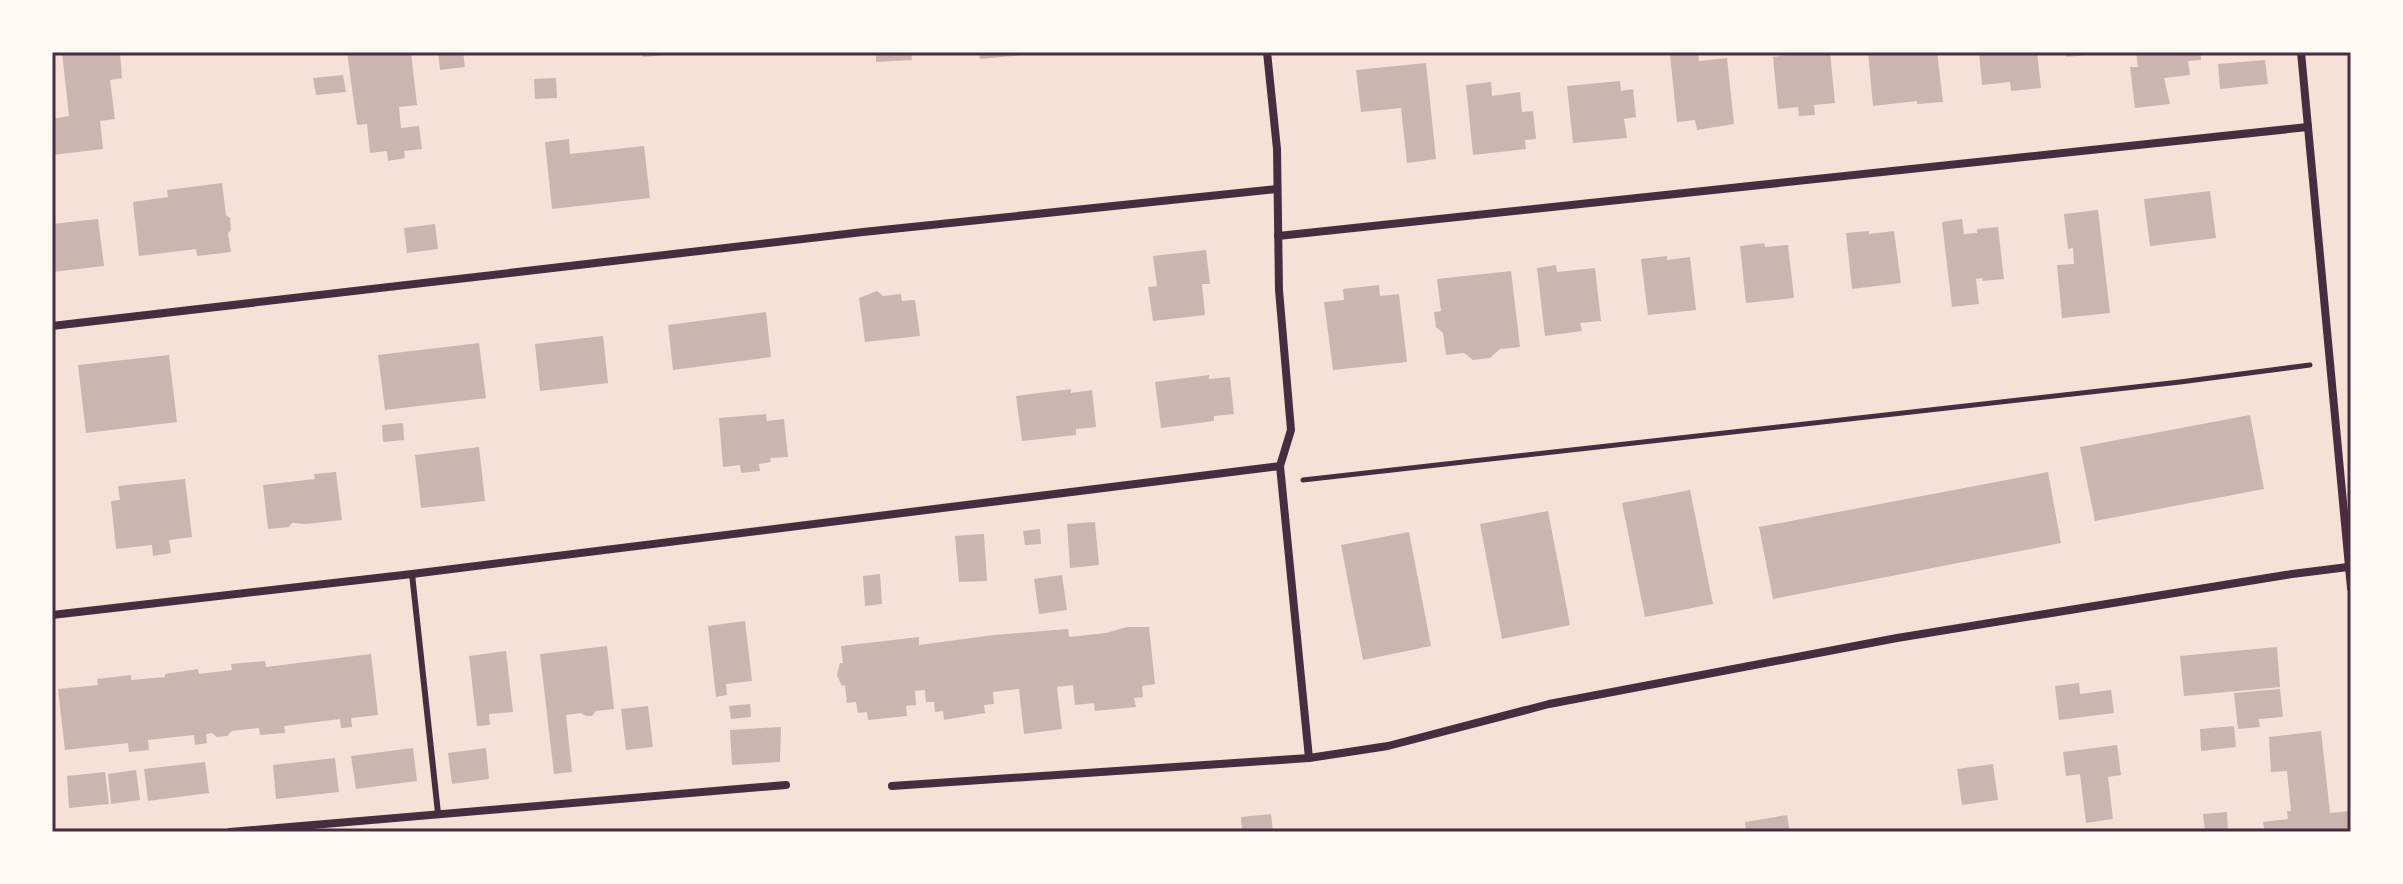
<svg xmlns="http://www.w3.org/2000/svg" width="2403" height="884" font-family="'Open Sans',sans-serif">
<style>
.building{fill:#ccb4b1}
.lines{fill:none;stroke-linecap:round;stroke-linejoin:round}
.path{stroke:#4a2c40;stroke-width:5}
.service{stroke:#4a2c40;stroke-width:6}
.minor{stroke:#4a2c40;stroke-width:8}
.neatline{fill:none;stroke:#4a2c40;stroke-width:3}
</style>
<rect width="100%" height="100%" fill="#f7e1d7"/>
<!-- building -->
<g class="building">
<polygon points="62,52 120,52 122,78 110,80 115,119 100,121 103,149 52,155 52,119 69,116"/>
<polygon points="347,52 411,52 417,105 399,107 401,128 419,126 422,149 404,151 405,158 388,161 387,151 370,153 367,124 357,125"/>
<polygon points="438,52 463,52 465,67 440,70"/>
<polygon points="642,52 675,52 675,54 643,57"/>
<polygon points="876,52 911,52 912,60 876,62"/>
<polygon points="979,52 1021,52 1022,55 980,59"/>
<polygon points="1698,52 1699,61 1727,58 1734,124 1697,130 1695,120 1677,122 1670,55"/>
<polygon points="1787,52 1830,52 1835,103 1814,105 1815,115 1799,116 1798,107 1778,109 1773,57 1787,55"/>
<polygon points="1868,52 1937,52 1943,102 1917,104 1917,101 1873,106"/>
<polygon points="1979,52 2037,52 2041,88 2011,91 2010,82 1982,85"/>
<polygon points="2065,52 2096,52 2096,54 2066,57"/>
<polygon points="2136,52 2201,52 2201,60 2188,61 2190,75 2164,78 2170,104 2135,108 2130,67 2138,67"/>
<polygon points="2265,60 2268,84 2220,89 2218,64"/>
<polygon points="1426,63 1436,159 1407,163 1401,108 1361,112 1356,70"/>
<polygon points="343,75 346,92 316,95 313,78"/>
<polygon points="556,78 557,98 535,99 534,79"/>
<polygon points="1620,81 1621,91 1633,89 1636,117 1624,119 1627,138 1573,143 1567,86"/>
<polygon points="1491,82 1492,96 1520,92 1522,112 1533,111 1536,139 1525,140 1526,149 1473,155 1466,85"/>
<polygon points="569,139 570,154 644,146 650,198 552,209 545,142"/>
<polygon points="222,183 226,215 230,218 231,230 228,233 231,252 197,256 196,249 139,256 133,202 168,197 167,190"/>
<polygon points="2210,191 2216,238 2150,246 2144,199"/>
<polygon points="2098,210 2110,313 2062,318 2057,265 2074,264 2073,248 2068,249 2064,214"/>
<polygon points="98,219 104,266 52,272 52,224"/>
<polygon points="1962,219 1964,234 1977,233 1977,229 1998,227 2004,279 1983,281 1982,278 1976,279 1979,304 1952,307 1942,222"/>
<polygon points="435,224 438,249 407,253 404,228"/>
<polygon points="1869,231 1869,234 1894,231 1901,283 1852,289 1846,233"/>
<polygon points="1764,243 1765,247 1788,245 1794,298 1746,303 1740,246"/>
<polygon points="1206,250 1210,284 1202,284 1205,315 1153,321 1148,287 1157,286 1153,256"/>
<polygon points="1667,256 1667,260 1690,257 1696,310 1648,315 1641,259"/>
<polygon points="1556,265 1557,272 1595,268 1601,321 1580,323 1582,331 1545,336 1537,268"/>
<polygon points="1511,271 1520,347 1500,349 1490,358 1473,360 1464,353 1446,355 1443,333 1436,327 1434,312 1441,311 1437,279"/>
<polygon points="1379,285 1380,296 1399,294 1407,362 1333,370 1324,302 1344,300 1343,289"/>
<polygon points="877,291 883,296 901,294 902,301 915,300 920,336 865,342 859,298"/>
<polygon points="766,312 771,357 673,370 668,325"/>
<polygon points="603,336 608,383 540,391 535,344"/>
<polygon points="479,343 486,398 385,410 378,355"/>
<polygon points="169,355 177,422 86,433 78,365"/>
<polygon points="1209,375 1209,379 1230,377 1234,414 1214,416 1214,421 1161,428 1155,382"/>
<polygon points="1071,389 1071,393 1092,390 1096,427 1076,429 1076,435 1022,441 1016,396"/>
<polygon points="766,414 767,421 784,419 788,457 770,458 771,462 759,464 760,471 741,473 740,465 723,467 719,418"/>
<polygon points="2250,415 2264,489 2095,521 2080,447"/>
<polygon points="403,423 404,440 383,442 382,425"/>
<polygon points="479,447 485,501 421,508 415,455"/>
<polygon points="336,472 342,520 306,524 292,523 289,527 268,529 263,485 315,479 314,474"/>
<polygon points="2048,472 2061,543 1773,599 1759,527"/>
<polygon points="185,479 192,537 169,540 171,553 153,556 152,545 116,549 111,501 120,500 118,486"/>
<polygon points="1690,490 1713,604 1645,617 1622,503"/>
<polygon points="1548,511 1570,625 1502,639 1480,524"/>
<polygon points="1095,522 1099,565 1070,568 1067,524"/>
<polygon points="1040,529 1041,544 1025,545 1023,531"/>
<polygon points="1409,532 1431,646 1363,660 1341,545"/>
<polygon points="984,534 987,581 959,582 955,536"/>
<polygon points="880,574 882,604 865,606 863,576"/>
<polygon points="1062,575 1067,610 1039,614 1034,579"/>
<polygon points="745,621 752,681 726,684 727,695 716,697 708,626"/>
<polygon points="1127,627 1149,627 1155,684 1142,686 1143,697 1134,698 1136,707 1095,711 1094,703 1075,705 1073,685 1057,687 1062,729 1024,734 1019,689 993,692 994,704 984,705 985,713 944,720 943,711 935,712 934,702 926,702 925,690 915,691 916,705 906,706 907,716 868,720 867,712 858,713 856,702 847,703 845,685 842,686 837,675 840,663 843,663 841,646 919,637 919,645 994,635 1068,629 1069,637 1106,633"/>
<polygon points="607,646 614,709 596,711 592,716 586,716 581,713 566,715 572,772 554,774 540,654"/>
<polygon points="2277,647 2280,687 2184,696 2180,656"/>
<polygon points="506,651 513,712 489,714 490,725 477,726 469,656"/>
<polygon points="371,654 378,715 351,718 352,727 341,728 340,719 284,726 285,733 260,735 259,728 232,731 227,736 217,737 212,733 206,734 207,743 195,745 194,735 148,740 149,750 129,752 128,743 65,750 58,689 98,685 97,679 131,675 131,680 165,677 165,674 198,669 199,674 232,670 231,664 265,661 266,667"/>
<polygon points="2079,683 2080,694 2111,690 2114,713 2059,720 2055,686"/>
<polygon points="2280,689 2283,717 2259,719 2260,727 2238,729 2234,693"/>
<polygon points="750,704 751,717 731,719 729,706"/>
<polygon points="648,706 653,747 626,750 621,709"/>
<polygon points="2234,726 2236,747 2201,751 2200,729"/>
<polygon points="781,727 780,762 732,765 730,730"/>
<polygon points="2321,731 2330,813 2351,811 2351,832 2265,832 2263,822 2288,819 2287,811 2291,811 2287,771 2271,772 2269,737"/>
<polygon points="2117,745 2121,775 2108,777 2113,819 2086,823 2080,774 2066,776 2063,752"/>
<polygon points="413,748 417,781 356,789 351,756"/>
<polygon points="486,748 489,779 452,784 448,753"/>
<polygon points="335,758 339,792 276,799 273,765"/>
<polygon points="205,762 209,793 148,801 144,769"/>
<polygon points="1993,764 1998,800 1962,805 1957,769"/>
<polygon points="136,770 140,800 111,804 108,774"/>
<polygon points="105,772 109,804 69,808 67,776"/>
<polygon points="2227,812 2228,832 2205,832 2203,814"/>
<polygon points="1271,814 1273,832 1242,832 1241,817"/>
<polygon points="1787,815 1790,832 1746,832 1745,822"/>
</g>
<g class="lines">
<!-- path -->
<polyline class="path" points="1303,480 2180,382 2310,365"/>
<!-- service -->
<polyline class="service" points="412,574 438,813"/>
<!-- minor -->
<g class="minor">
<polyline points="2301,52 2351,588"/>
<polyline points="1278,236 2308,127"/>
<polyline points="52,326 863,232 1277,189"/>
<polyline points="1280,466 1309,758"/>
<polyline points="52,615 412,574 1280,466 1291,430 1279,290 1277,149 1267,52"/>
<polyline points="892,786 1309,758 1388,746 1549,704 1897,638 2292,574 2348,567"/>
<polyline points="230,832 786,785"/>
</g>
</g>
<!-- border -->
<rect width="2403" height="884" fill="none" stroke="#fffaf5" stroke-width="108"/>
<rect x="54" y="54" width="2295" height="776" class="neatline"/>
</svg>
